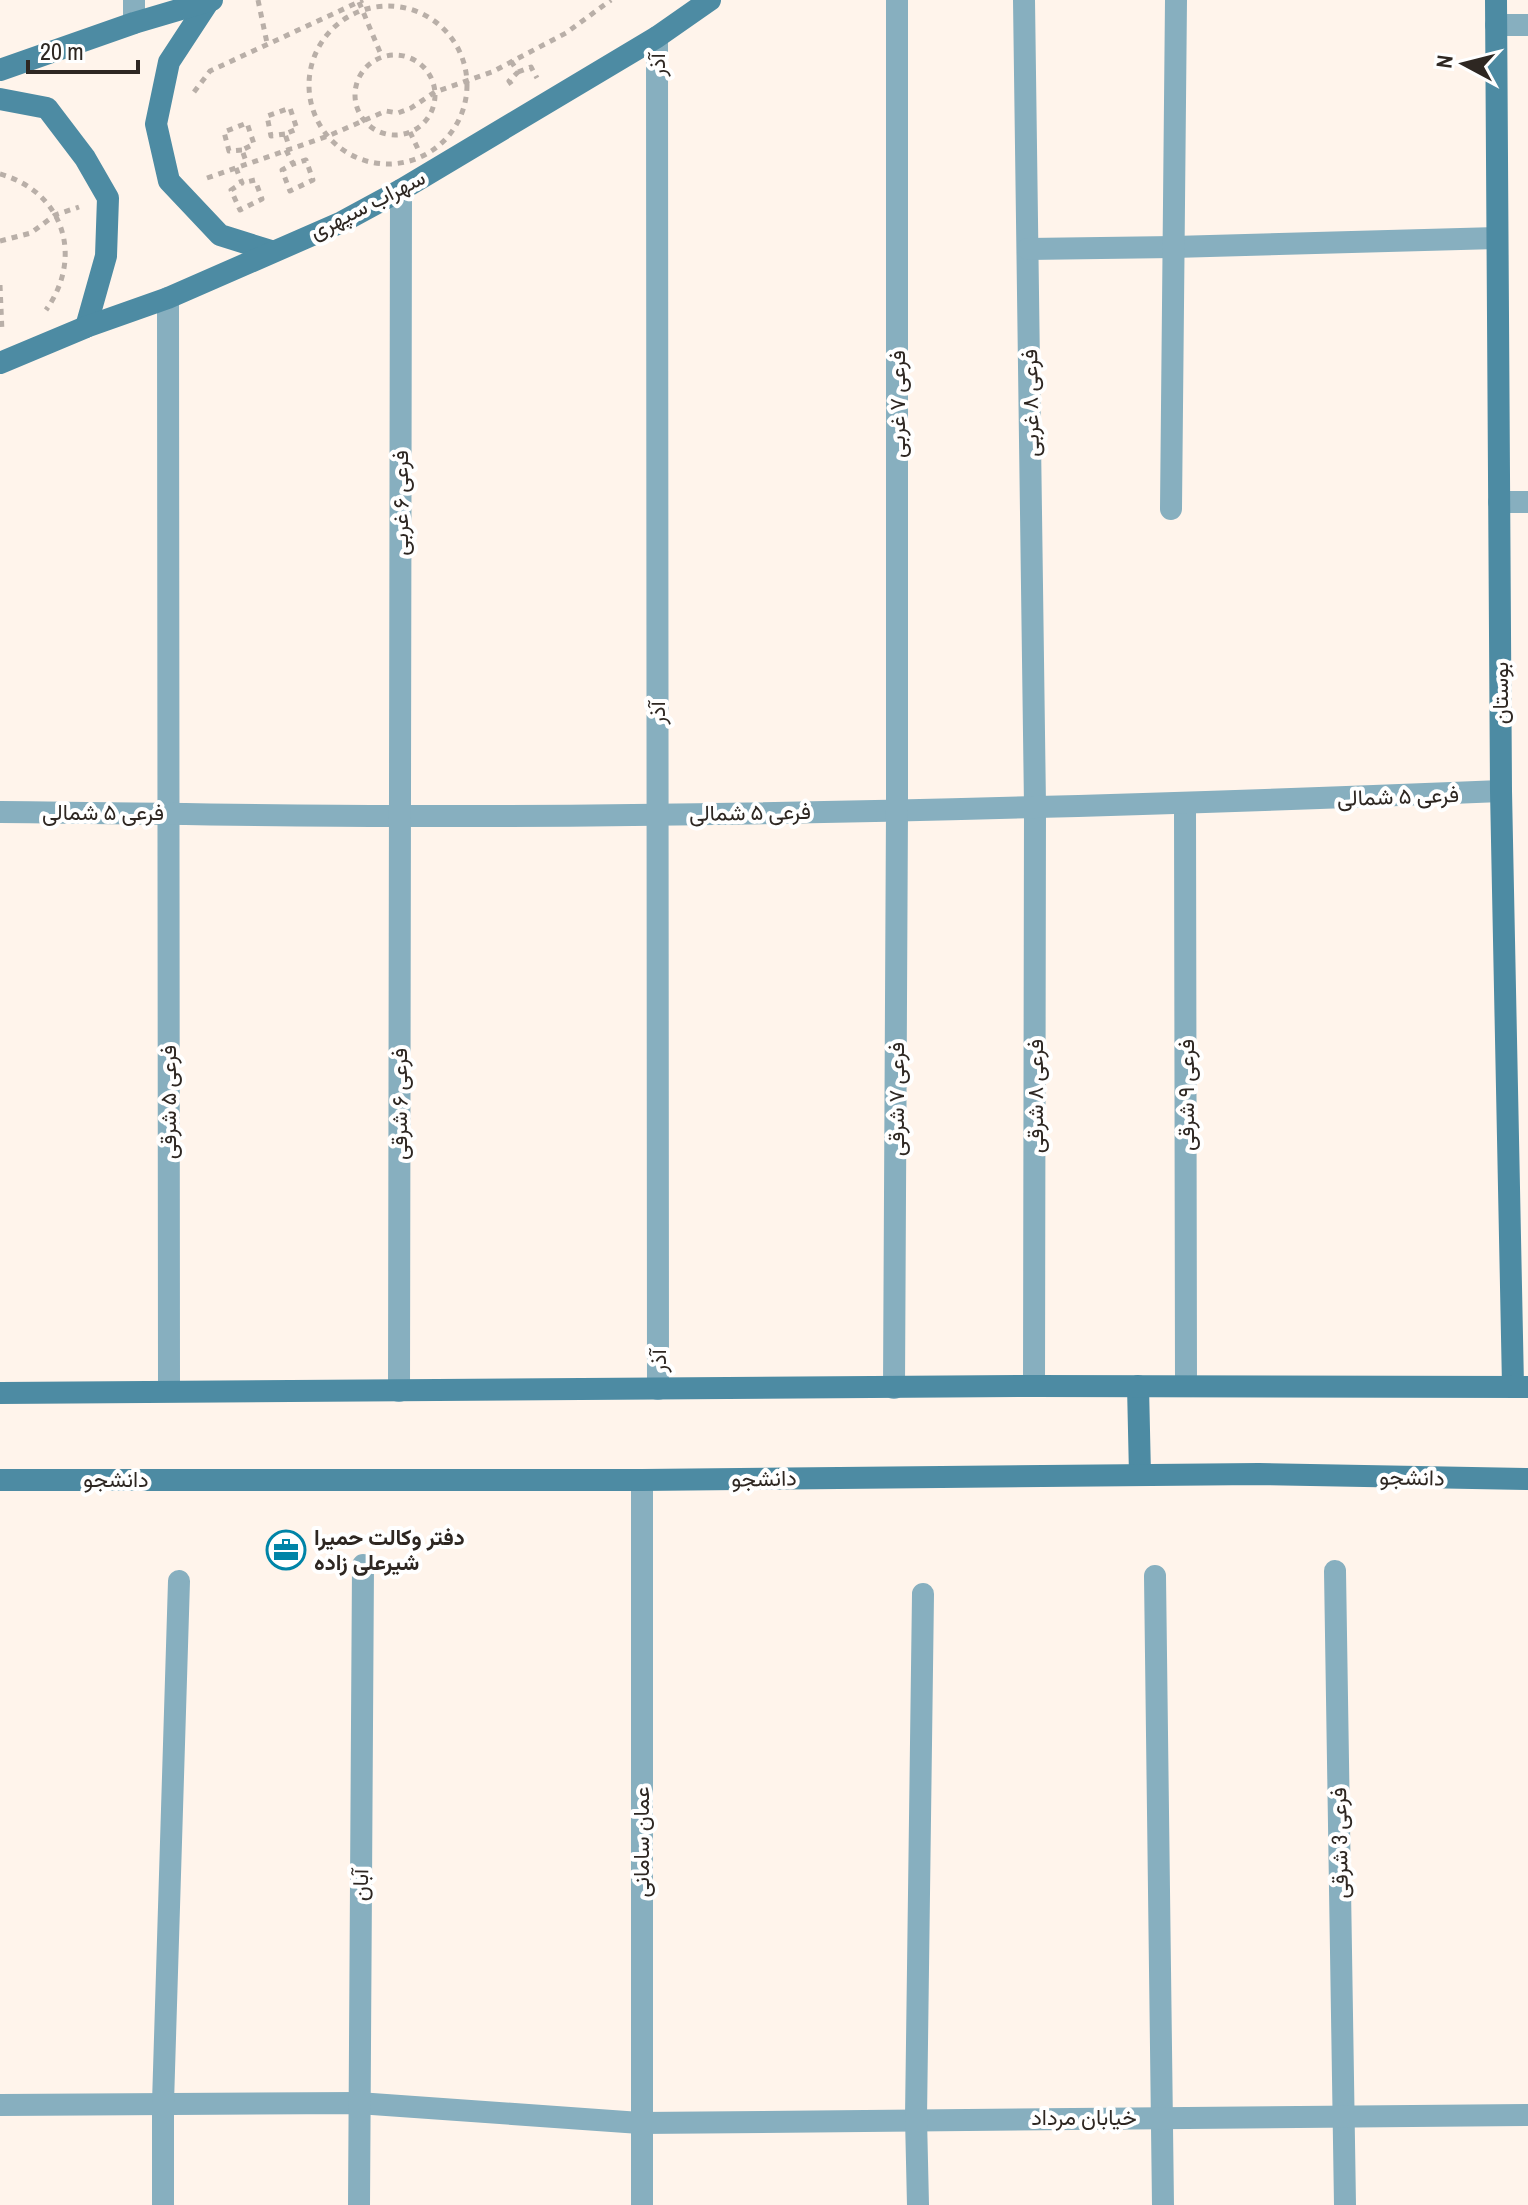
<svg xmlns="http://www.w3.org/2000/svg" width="1528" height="2205" font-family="'Archivo Narrow',Vazirmatn,sans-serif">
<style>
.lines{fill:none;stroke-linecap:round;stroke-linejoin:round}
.path{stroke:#b9afa8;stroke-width:5;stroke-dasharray:6 6;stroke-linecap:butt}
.minor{stroke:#87afbf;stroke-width:22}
.tertiary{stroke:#87afbf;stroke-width:22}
.secondary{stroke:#4d8ba3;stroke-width:22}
.labels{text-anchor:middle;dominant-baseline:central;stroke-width:8;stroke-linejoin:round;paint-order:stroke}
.street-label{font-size:22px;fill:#2e2722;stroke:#fff}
.poi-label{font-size:22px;font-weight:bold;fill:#2e2722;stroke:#fff;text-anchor:start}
</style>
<rect width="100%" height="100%" fill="#fff4eb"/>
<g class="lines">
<!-- path -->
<g class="path">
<polyline points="258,0 267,43"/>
<polyline points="359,2 382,57"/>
<circle cx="388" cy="85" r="79"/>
<circle cx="395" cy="95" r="40"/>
<polyline points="511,61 518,72 509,81 514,88"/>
<polyline points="518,72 531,67 537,78"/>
<polyline points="194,92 210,71 363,0"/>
<polyline points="410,132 418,149"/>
<polyline points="285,134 271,136 267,116 290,108 297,129 285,134 290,149"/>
<polyline points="242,150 229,151 224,132 247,123 254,144 242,150 247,164"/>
<polyline points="286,150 293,164 282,170 290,191 313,180 306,160 293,164"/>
<polyline points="236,168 242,183 231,190 240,210 262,199 255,180 242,183"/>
<path d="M0 174C64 192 84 257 46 310"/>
<polyline points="207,178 328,136 386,111 398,113 411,108 435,92 492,72 566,33 611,0"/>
<polyline points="0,241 31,233 55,215 79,207"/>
<polyline points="0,285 2,332"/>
</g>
<!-- minor -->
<g class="minor">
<polyline points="1024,0 1035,806 1034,1386"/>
<polyline points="134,23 134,0"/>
<polyline points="1496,25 1528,25"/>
<polyline points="1028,249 1174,247 1497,238"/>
<polyline points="168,298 169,1391"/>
<polyline points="1171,509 1176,0"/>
<polyline points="1185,804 1186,1386"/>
<path d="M0 812C133 813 267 816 400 816 767 817 1134 806 1501 791"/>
<polyline points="894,1388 897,809 897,0"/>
<polyline points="399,1391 401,190"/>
<polyline points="1335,1571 1345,2205"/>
<polyline points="1155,1576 1163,2205"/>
<polyline points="0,2105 358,2103 640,2123 1528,2115"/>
<polyline points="163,2205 163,2103 179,1581"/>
<polyline points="359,2205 363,1565"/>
<polyline points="918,2205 916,2118 923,1594"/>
</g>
<!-- tertiary -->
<g class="tertiary">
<polyline points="657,37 658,1389"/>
<polyline points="1499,502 1528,502"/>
<polyline points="642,2205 642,1480"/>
</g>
<!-- secondary -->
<g class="secondary">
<polyline points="1496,0 1501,791 1513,1386"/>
<polyline points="209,1 169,62 156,124 169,181 220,235 271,251"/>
<polyline points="0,70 134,23 212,0"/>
<polyline points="0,99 47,108 85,158 108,198 106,256 86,327"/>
<polyline points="0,363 86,327 168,298 342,222 401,190 657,37 710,0"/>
<polyline points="1138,1386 1140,1475"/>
<polyline points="0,1393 1034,1386 1528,1387"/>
<polyline points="0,1480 642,1480 1259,1474 1528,1479"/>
</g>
</g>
<!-- icons -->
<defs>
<symbol id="office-ring" viewBox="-11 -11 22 22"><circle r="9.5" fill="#fff" stroke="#0084a7" stroke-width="1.5"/><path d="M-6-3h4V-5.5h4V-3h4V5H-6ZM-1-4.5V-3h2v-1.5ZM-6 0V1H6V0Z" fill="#0084a7"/></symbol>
</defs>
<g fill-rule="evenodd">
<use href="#office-ring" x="264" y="1528" width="44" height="44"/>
</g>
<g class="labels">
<!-- street labels -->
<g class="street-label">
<text transform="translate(657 65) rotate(-90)">آذر</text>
<text transform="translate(367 204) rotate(-27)">سهراب سپهری</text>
<text transform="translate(1030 403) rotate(-91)">فرعی ۸ غربی</text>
<text transform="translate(897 404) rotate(-90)">فرعی ۷ غربی</text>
<text transform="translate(400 503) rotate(-90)">فرعی ۶ غربی</text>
<text transform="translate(1500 693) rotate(-90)">بوستان</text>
<text transform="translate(657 713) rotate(-90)">آذر</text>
<text transform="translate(1398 796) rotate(-2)">فرعی ۵ شمالی</text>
<text x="103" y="812">فرعی ۵ شمالی</text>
<text transform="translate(750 812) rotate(-1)">فرعی ۵ شمالی</text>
<text transform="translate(1186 1095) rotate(-90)">فرعی ۹ شرقی</text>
<text transform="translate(1035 1096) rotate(-90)">فرعی ۸ شرقی</text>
<text transform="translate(896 1099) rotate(-90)">فرعی ۷ شرقی</text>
<text transform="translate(168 1102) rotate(-90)">فرعی ۵ شرقی</text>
<text transform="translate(399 1104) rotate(-90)">فرعی ۶ شرقی</text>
<text transform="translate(658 1361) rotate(-90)">آذر</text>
<text transform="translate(1412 1477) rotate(1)">دانشجو</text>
<text transform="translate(764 1478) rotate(-1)">دانشجو</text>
<text x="116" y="1479">دانشجو</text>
<text transform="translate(641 1842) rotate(-90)">عمان سامانی</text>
<text transform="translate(1339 1843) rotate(-91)">فرعی 3 شرقی</text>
<text transform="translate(360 1885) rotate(-89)">آبان</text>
<text x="1084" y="2117">خیابان مرداد</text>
</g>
<!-- poi labels -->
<g class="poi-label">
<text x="314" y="1537">دفتر وکالت حمیرا<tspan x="314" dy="25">شیرعلی زاده</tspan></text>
</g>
</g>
<!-- north arrow -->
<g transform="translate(1464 64) rotate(277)" stroke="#ffffff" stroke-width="6" paint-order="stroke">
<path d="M0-6L14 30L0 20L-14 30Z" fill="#2e2722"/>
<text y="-12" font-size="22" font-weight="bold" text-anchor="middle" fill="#2e2722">N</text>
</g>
<!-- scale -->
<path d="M28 60v12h110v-12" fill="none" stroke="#2e2722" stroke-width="4"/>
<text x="40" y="60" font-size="24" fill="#2e2722" stroke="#ffffff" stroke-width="6" paint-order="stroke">20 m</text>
</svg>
